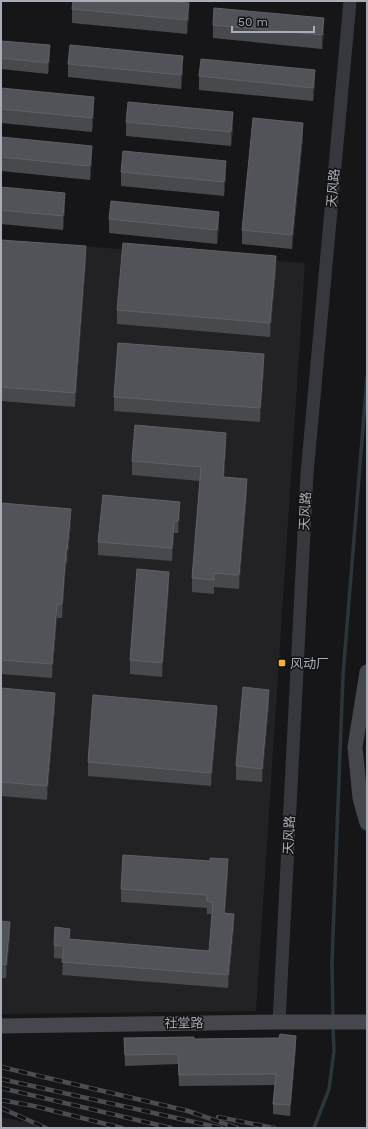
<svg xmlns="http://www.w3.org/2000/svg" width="368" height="1129" font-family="'Work Sans','Noto Sans SC',sans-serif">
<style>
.built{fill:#222225}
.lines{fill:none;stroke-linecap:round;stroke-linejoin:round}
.stream{stroke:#2c353c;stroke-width:3.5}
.tertiary{stroke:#37383d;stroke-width:13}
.secondary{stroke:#45474d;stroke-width:15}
.rail-casing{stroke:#4a4c52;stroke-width:4.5}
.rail{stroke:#111113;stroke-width:3;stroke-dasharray:9;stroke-linecap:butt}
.wall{fill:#47494d}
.shaded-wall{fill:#2f3033}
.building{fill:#525359;stroke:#5f6168}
.poi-dot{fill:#f2b134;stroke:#111113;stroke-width:1.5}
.labels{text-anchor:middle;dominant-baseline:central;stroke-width:3;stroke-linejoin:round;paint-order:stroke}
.street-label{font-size:13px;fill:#a8adb8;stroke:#111113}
.poi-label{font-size:13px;fill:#a8adb8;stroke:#111113;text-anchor:start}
</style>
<rect width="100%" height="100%" fill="#161618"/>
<!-- built -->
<g class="built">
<polygon points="1,240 305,263 256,1011 1,1014"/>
<polygon points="1,1117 54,1128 1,1128"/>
</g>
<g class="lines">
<!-- stream -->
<g class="stream">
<polyline points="333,1018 332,962 343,675 367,378"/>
<polyline points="314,1128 329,1089 334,1051 333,1026"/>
</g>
<!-- tertiary -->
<polyline class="tertiary" points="279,1022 307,474 350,1"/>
<!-- secondary -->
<g class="secondary">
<polyline points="367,672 355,747 360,798 367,823"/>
<polyline points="1,1026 279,1022 367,1022"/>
</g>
<defs>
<g id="rail">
<polyline points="1,1067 188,1111 237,1128"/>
<polyline points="1,1079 221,1128"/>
<polyline points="1,1088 171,1128"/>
<polyline points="1,1100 34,1106 122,1128"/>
<polyline points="1,1108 46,1128"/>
<polyline points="218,1117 274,1128"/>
</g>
</defs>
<!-- rail casing -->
<use href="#rail" class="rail-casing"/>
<!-- rail -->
<use href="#rail" class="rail"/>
</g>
<!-- wall -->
<g class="wall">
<polygon points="72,9 189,17 187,34 72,23"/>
<polygon points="213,25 324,32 322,49 213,38"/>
<polygon points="1,41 50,56 48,74 1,69"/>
<polygon points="68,64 183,70 181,89 68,77"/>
<polygon points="199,76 315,84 313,101 199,90"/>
<polygon points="1,88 94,111 92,132 1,123"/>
<polygon points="126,122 233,126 231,146 126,136"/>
<polygon points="1,137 92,160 90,180 1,171"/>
<polygon points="303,137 292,249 242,244 242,230"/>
<polygon points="121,172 226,175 224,196 121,186"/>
<polygon points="1,187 65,207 63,230 1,224"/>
<polygon points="109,219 219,226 217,244 109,233"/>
<polygon points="1,240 86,260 75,407 1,401"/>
<polygon points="276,270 270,337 117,324 117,310"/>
<polygon points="264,368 260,422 114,411 114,397"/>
<polygon points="226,447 224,477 247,493 239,589 214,587 214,594 192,592 192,578 200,481 132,475 132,461"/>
<polygon points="1,503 71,523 67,564 66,563 62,618 57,618 52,678 1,674"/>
<polygon points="180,514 178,533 174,533 172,561 98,555 98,542"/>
<polygon points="169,586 162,677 130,674 130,660"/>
<polygon points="1,688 55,707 47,800 1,796"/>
<polygon points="269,704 262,782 236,780 236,766"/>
<polygon points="217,720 211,786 88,776 88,762"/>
<polygon points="228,872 225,913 234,927 228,988 62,975 63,959 54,958 54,945 70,939 209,951 212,914 207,914 207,908 121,902 121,889"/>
<polygon points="1,921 10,936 6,978 1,978"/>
<polygon points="124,1038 194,1039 296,1046 290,1116 273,1114 273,1104 275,1085 179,1086 178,1064 125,1066"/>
</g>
<!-- shaded-wall -->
<g class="shaded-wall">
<polygon points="189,3 189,17 187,34 187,20"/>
<polygon points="324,18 324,32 322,49 322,35"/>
<polygon points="50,45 50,56 48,74 48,63"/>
<polygon points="183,56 183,70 181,89 181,75"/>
<polygon points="315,70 315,84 313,101 313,88"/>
<polygon points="94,97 94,111 92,132 92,118"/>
<polygon points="233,112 233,126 231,146 231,132"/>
<polygon points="303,123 303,137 292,249 292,235"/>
<polygon points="92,146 92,160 90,180 90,166"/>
<polygon points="226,161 226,175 224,196 224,182"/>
<polygon points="65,193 65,207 63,230 63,216"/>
<polygon points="219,212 219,226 217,244 217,230"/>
<polygon points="86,246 86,260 75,407 75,393"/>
<polygon points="276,256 276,270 270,337 270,323"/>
<polygon points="264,354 264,368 260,422 260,408"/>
<polygon points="226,433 226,447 223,491 223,477"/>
<polygon points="247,479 247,493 239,589 239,575"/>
<polygon points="180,502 180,514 178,533 178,521"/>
<polygon points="71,509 71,523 67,564 67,550"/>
<polygon points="174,521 174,533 172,561 172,548"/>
<polygon points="66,550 66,563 62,618 62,604"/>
<polygon points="169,572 169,586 162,677 162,663"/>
<polygon points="57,604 57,618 52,678 52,664"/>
<polygon points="269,690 269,704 262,782 262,769"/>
<polygon points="55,693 55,707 47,800 47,786"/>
<polygon points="217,706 217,720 211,786 211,773"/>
<polygon points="228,859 228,872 224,926 224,913"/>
<polygon points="234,914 234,927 228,988 228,975"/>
<polygon points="10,922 10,936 6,978 6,965"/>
<polygon points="296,1036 296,1046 290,1116 290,1105"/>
</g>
<!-- building -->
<g class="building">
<polygon points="73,1 165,1 189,3 187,20 72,9"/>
<polygon points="214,8 324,18 322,35 213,25"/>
<polygon points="1,41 50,45 48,63 1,58"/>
<polygon points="70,45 183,56 181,75 68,64"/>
<polygon points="201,59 315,70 313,88 199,76"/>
<polygon points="1,88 94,97 92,118 1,109"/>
<polygon points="128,102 233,112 231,132 126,122"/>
<polygon points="253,118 303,123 292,235 242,230"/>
<polygon points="1,137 92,146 90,166 1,157"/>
<polygon points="123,151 226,161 224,182 121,172"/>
<polygon points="1,187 65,193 63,216 1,210"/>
<polygon points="111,201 219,212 217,230 109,219"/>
<polygon points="1,240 86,246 75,393 1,387"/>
<polygon points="123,243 276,256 270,323 117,310"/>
<polygon points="118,343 264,354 260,408 114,397"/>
<polygon points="135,425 226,433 223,477 247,479 239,575 214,573 214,580 192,578 201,467 132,461"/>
<polygon points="103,495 180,502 178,521 174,521 172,548 98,542"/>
<polygon points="1,503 71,509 67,550 66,550 62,604 57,604 52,664 1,660"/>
<polygon points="137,569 169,572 162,663 130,660"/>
<polygon points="243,687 269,690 262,769 236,766"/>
<polygon points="1,688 55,693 47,786 1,782"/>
<polygon points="93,695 217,706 211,773 88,762"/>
<polygon points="123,855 210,861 210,858 228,859 224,913 234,914 228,975 62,962 64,946 54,945 55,927 70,929 69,939 209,951 213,902 207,901 207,895 121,889"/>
<polygon points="1,921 10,922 6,965 1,964"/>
<polygon points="280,1034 296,1036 290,1105 273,1104 276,1074 179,1075 178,1054 125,1055 124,1038 194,1037 194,1039 279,1038"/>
</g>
<!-- markers -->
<rect class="poi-dot" x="278" y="659" width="8" height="8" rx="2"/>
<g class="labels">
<!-- street labels -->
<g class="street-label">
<text transform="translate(333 188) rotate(-85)">天风路</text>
<text transform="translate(305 511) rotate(-87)">天风路</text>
<text transform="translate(289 835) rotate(-87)">天风路</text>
<text transform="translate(184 1023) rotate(-1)">社堂路</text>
</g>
<!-- poi labels -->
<g class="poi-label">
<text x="290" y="663">风动厂</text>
</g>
</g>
<!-- border -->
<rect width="368" height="1129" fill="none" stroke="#a8adb8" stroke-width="4"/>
<!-- scale -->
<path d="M232 26v6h82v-6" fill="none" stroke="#a8adb8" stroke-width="2"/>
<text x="238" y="26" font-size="12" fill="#a8adb8" stroke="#111113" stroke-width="3" paint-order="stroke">50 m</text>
</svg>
